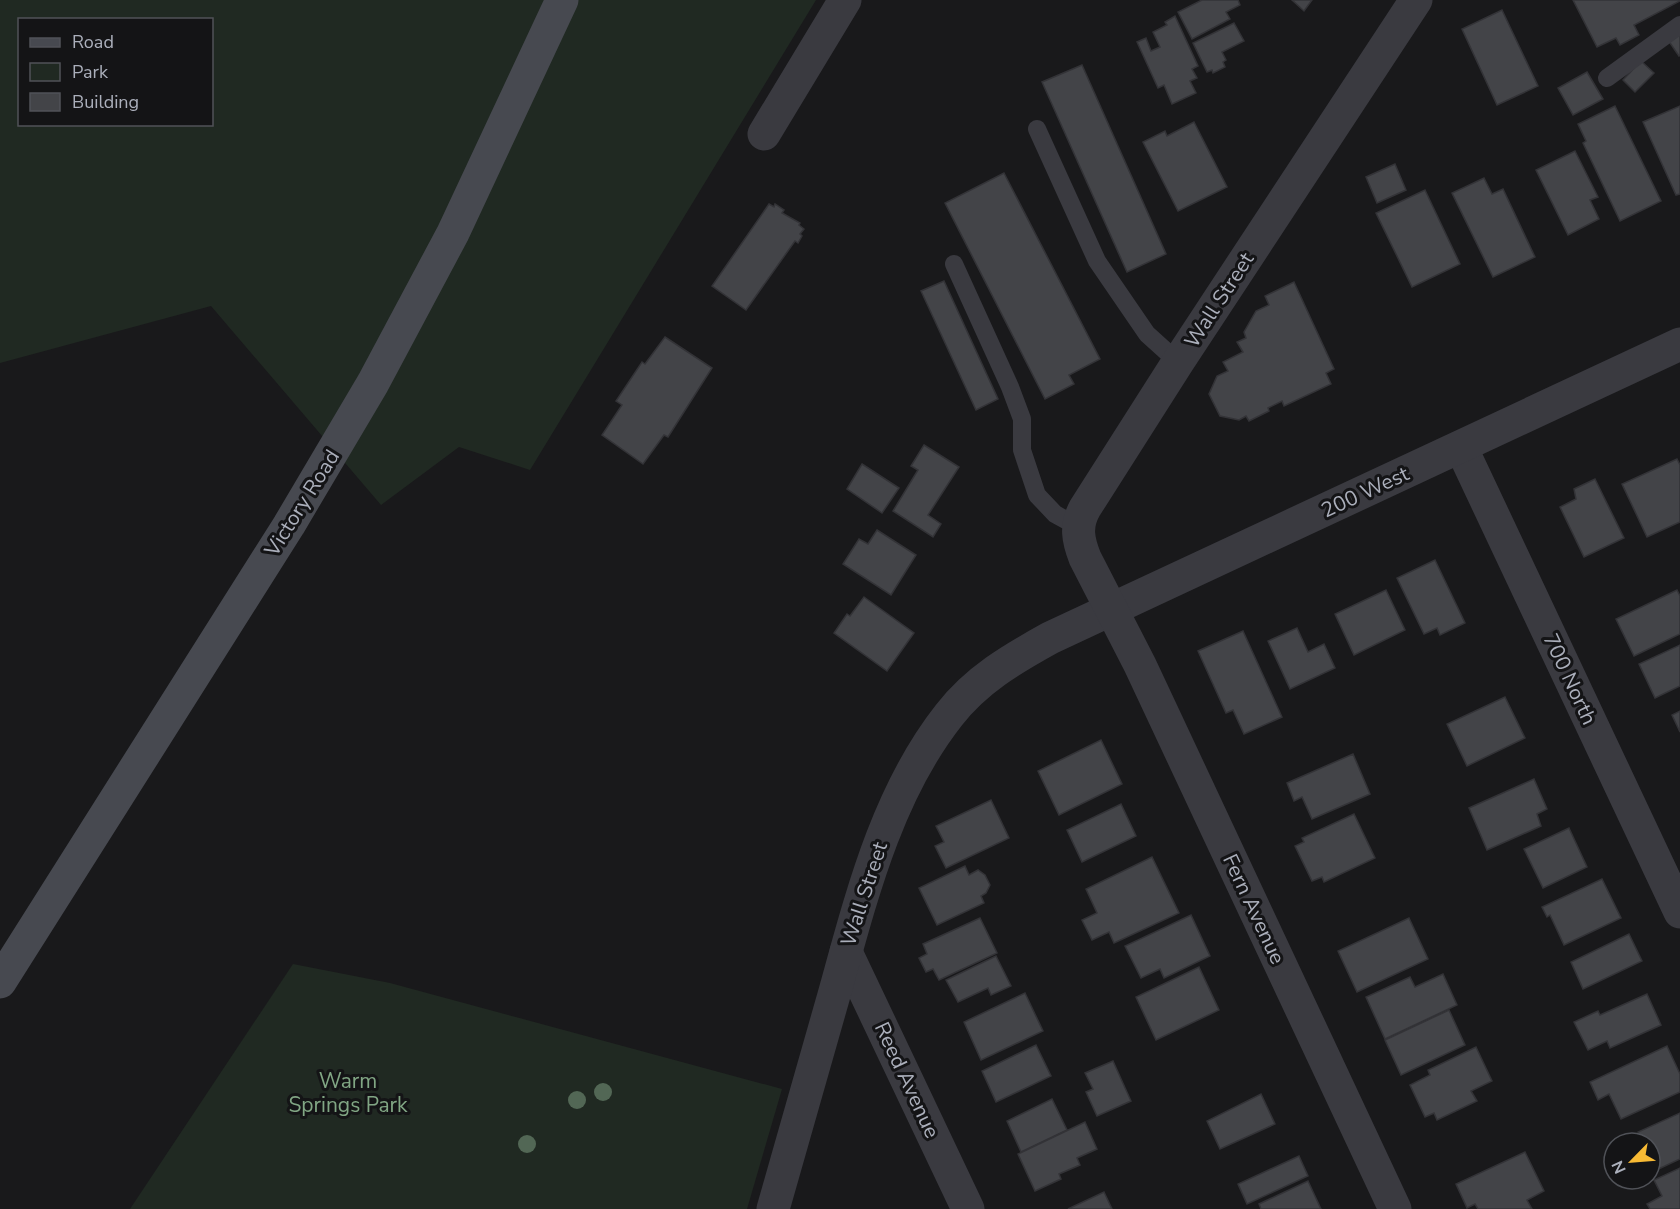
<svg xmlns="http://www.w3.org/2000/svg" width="1680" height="1209" font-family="'Nunito Sans',sans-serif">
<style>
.green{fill:#202922;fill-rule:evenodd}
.building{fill:#434448;stroke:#333337;stroke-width:1.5}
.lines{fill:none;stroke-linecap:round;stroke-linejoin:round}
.lane{stroke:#3a3a40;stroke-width:18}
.street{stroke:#3a3a40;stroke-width:33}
.secondary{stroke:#474950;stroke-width:33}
.tree{fill:#526755}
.labels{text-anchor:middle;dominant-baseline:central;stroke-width:6;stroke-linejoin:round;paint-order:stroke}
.street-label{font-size:21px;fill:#abafbb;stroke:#141416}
.park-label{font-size:21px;fill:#81a684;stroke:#141416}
</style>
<rect width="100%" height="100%" fill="#19191b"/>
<!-- green -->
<g class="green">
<path d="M0 0H816L530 470 459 447 381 505 211 306 0 363ZM20 20H212V124H20Z"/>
<polygon points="293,964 390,983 782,1089 747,1209 130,1209"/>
</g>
<!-- building -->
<g class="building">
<polygon points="1202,0 1238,0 1240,5 1226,12 1230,19 1192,39 1178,12"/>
<polygon points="1292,0 1312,0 1304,11"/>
<polygon points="1573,0 1680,0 1680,1 1634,25 1639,35 1620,45 1616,38 1597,47"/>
<polygon points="1502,10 1538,86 1497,105 1462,29"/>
<polygon points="1175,16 1198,66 1192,69 1197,78 1190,81 1196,93 1172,104 1164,85 1158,88 1137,42 1146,38 1151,51 1160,47 1153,32 1167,25 1165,22"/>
<polygon points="1234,23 1244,41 1222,52 1226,60 1223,62 1225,67 1213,73 1212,70 1207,72 1193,43"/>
<polygon points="1680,32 1680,55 1679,56 1668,40"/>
<polygon points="1641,61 1654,73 1635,92 1623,80"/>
<polygon points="1082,65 1166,254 1127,272 1042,82"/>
<polygon points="1587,72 1603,99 1573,115 1558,88"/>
<polygon points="1615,106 1661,201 1620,221 1583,143 1586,141 1578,124"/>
<polygon points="1680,106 1680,194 1676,195 1643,122"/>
<polygon points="1194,122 1227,187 1178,211 1143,142 1165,131 1167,136"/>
<polygon points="1575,151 1598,197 1590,200 1599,219 1568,235 1536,170"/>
<polygon points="1395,164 1406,190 1377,203 1366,177"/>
<polygon points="1004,173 1100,359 1069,375 1074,384 1045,399 945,203"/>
<polygon points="1484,178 1492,194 1503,189 1535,257 1493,277 1452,193"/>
<polygon points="1425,190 1460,264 1412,287 1376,213"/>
<polygon points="769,204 774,207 775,204 784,210 782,213 800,223 799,225 804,229 800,234 802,236 798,243 795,241 746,310 712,286"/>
<polygon points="944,281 998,399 976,410 921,291"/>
<polygon points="1294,282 1334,369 1326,373 1331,384 1284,406 1282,401 1268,408 1269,411 1249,421 1246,416 1239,420 1220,416 1209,394 1217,376 1228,371 1223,362 1243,352 1237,342 1246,338 1244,332 1256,311 1269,305 1265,296"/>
<polygon points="665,337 712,368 668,437 664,435 643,464 602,435 622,405 616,401 642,362 645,364"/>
<polygon points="924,445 959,467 928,515 941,524 933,537 893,511 918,470 911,466"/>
<polygon points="1677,459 1680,465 1680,522 1647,537 1622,484"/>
<polygon points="862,464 899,488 882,513 847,489"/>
<polygon points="1595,479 1624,538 1584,557 1560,507 1576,499 1574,489"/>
<polygon points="877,530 916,555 891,595 843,564 859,539 868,544"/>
<polygon points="1435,560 1465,623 1440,635 1437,628 1424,634 1397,578"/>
<polygon points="1386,590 1405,630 1354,655 1335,614"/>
<polygon points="1677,590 1680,596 1680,634 1634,656 1616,619"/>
<polygon points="864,597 914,633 887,671 834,633 847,614 850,616"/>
<polygon points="1297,628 1308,652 1324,644 1335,668 1290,689 1268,641"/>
<polygon points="1243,631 1282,717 1244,734 1233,710 1226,713 1198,651"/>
<polygon points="1680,645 1680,686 1655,698 1639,664"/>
<polygon points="1505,697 1525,738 1467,766 1447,724"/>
<polygon points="1680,711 1680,732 1672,715"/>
<polygon points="1101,740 1122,784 1059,815 1038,771"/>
<polygon points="1353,754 1370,794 1312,819 1302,797 1294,801 1287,783"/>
<polygon points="1534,779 1547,809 1537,814 1541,826 1487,850 1469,808"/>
<polygon points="991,800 1009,838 946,868 935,846 944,842 936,826"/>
<polygon points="1121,804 1136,836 1082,862 1067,830"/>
<polygon points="1354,814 1375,858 1324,882 1322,877 1312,881 1295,846 1304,842 1302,838"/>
<polygon points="1569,828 1587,867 1543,888 1524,849"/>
<polygon points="1152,857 1179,913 1114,943 1109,932 1092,940 1082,920 1097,913 1086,889"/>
<polygon points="965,866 969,875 978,870 985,875 990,885 986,893 981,896 984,903 937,925 919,888"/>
<polygon points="1602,879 1621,918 1564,945 1550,915 1547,917 1542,907"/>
<polygon points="1191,915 1210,956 1164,978 1160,969 1141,978 1125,946"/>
<polygon points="980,918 997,953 939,980 933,969 926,972 919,958 927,954 923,944"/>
<polygon points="1409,918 1428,959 1357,992 1338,951"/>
<polygon points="1629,934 1642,961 1583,989 1571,962"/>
<polygon points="996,956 1011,986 991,995 988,988 958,1002 946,980"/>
<polygon points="1199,967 1219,1010 1156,1040 1136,997"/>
<polygon points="1443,974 1457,1005 1385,1039 1366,997 1410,977 1415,987"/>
<polygon points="1025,993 1043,1031 981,1060 964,1022"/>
<polygon points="1647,994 1661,1025 1610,1048 1607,1041 1588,1050 1574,1022 1598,1011 1600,1015"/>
<polygon points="1449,1010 1465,1045 1401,1075 1385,1040"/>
<polygon points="1036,1045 1051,1076 996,1102 982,1071"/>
<polygon points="1667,1046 1680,1074 1680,1092 1621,1119 1609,1094 1598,1100 1590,1082"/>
<polygon points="1476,1047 1492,1081 1471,1091 1477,1101 1437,1120 1434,1113 1425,1117 1410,1085 1430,1075 1428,1070"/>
<polygon points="1113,1061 1131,1101 1097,1116 1086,1092 1093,1089 1085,1073"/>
<polygon points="1261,1094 1275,1124 1220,1149 1207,1121"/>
<polygon points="1052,1099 1067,1130 1021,1152 1007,1121"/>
<polygon points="1680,1113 1680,1159 1650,1173 1650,1143 1643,1143 1638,1132"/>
<polygon points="1085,1122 1097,1149 1077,1158 1080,1165 1059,1174 1061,1179 1035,1191 1018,1154"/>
<polygon points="1525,1152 1544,1191 1527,1200 1532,1209 1478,1209 1475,1204 1467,1208 1456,1184"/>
<polygon points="1299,1156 1308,1176 1247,1204 1238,1184"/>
<polygon points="1680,1168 1680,1209 1650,1209 1647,1204 1662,1196 1654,1180"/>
<polygon points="1308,1181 1321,1209 1261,1209 1259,1204"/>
<polygon points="1104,1192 1112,1209 1068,1209"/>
</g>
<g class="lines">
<!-- lane -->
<g class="lane">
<polyline points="1607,78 1680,25"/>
<polyline points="1037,129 1097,261 1147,334 1178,362"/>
<polyline points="954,264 1010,387 1022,419 1022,450 1037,495 1055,514 1077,526"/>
</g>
<!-- street -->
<g class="street">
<polyline points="764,134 845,0"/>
<polyline points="1461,447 1680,912"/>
<polyline points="846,952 968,1209"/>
<path d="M773 1209C793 1138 814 1066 834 995 861 898 886 795 949 715 976 680 1012 659 1050 638L1680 344"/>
<path d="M1395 1209 1140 665 1085 558C1078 540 1075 526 1085 508L1178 362 1416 0"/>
</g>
<!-- secondary -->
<polyline class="secondary" points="0,982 289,525 373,383 453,233 562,0"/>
</g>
<!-- trees -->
<g class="tree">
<circle cx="603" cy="1092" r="9"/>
<circle cx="577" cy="1100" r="9"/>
<circle cx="527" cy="1144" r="9"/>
</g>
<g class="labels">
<!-- street labels -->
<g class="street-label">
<text transform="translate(1219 300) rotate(-57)">Wall Street</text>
<text transform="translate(1365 492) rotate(-25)">200 West</text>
<text transform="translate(302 503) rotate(-58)">Victory Road</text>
<text transform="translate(1570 679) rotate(65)">700 North</text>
<text transform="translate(864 894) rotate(-72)">Wall Street</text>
<text transform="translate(1254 909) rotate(65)">Fern Avenue</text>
<text transform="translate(907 1080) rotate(65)">Reed Avenue</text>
</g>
<!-- park labels -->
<g class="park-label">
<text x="348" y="1081">Warm<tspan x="348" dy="24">Springs Park</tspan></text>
</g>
</g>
<!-- legend -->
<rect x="18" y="18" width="195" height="108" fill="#141416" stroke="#505258" stroke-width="1.5"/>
<rect x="30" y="38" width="30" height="9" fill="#474950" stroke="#505258" stroke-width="1.5"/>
<text x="72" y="48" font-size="18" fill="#abafbb">Road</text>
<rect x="30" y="63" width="30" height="18" fill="#202922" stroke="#505258" stroke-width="1.5"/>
<text x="72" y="78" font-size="18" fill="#abafbb">Park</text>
<rect x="30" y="93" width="30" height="18" fill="#434448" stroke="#505258" stroke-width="1.5"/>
<text x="72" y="108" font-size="18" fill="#abafbb">Building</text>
<!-- north arrow -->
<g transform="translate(1632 1161) rotate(245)"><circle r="28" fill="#141416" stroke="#505258" stroke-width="1.5"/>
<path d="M0-4.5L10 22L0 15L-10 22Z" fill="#f8ba34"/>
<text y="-9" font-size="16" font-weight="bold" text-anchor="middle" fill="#abafbb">N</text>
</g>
</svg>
